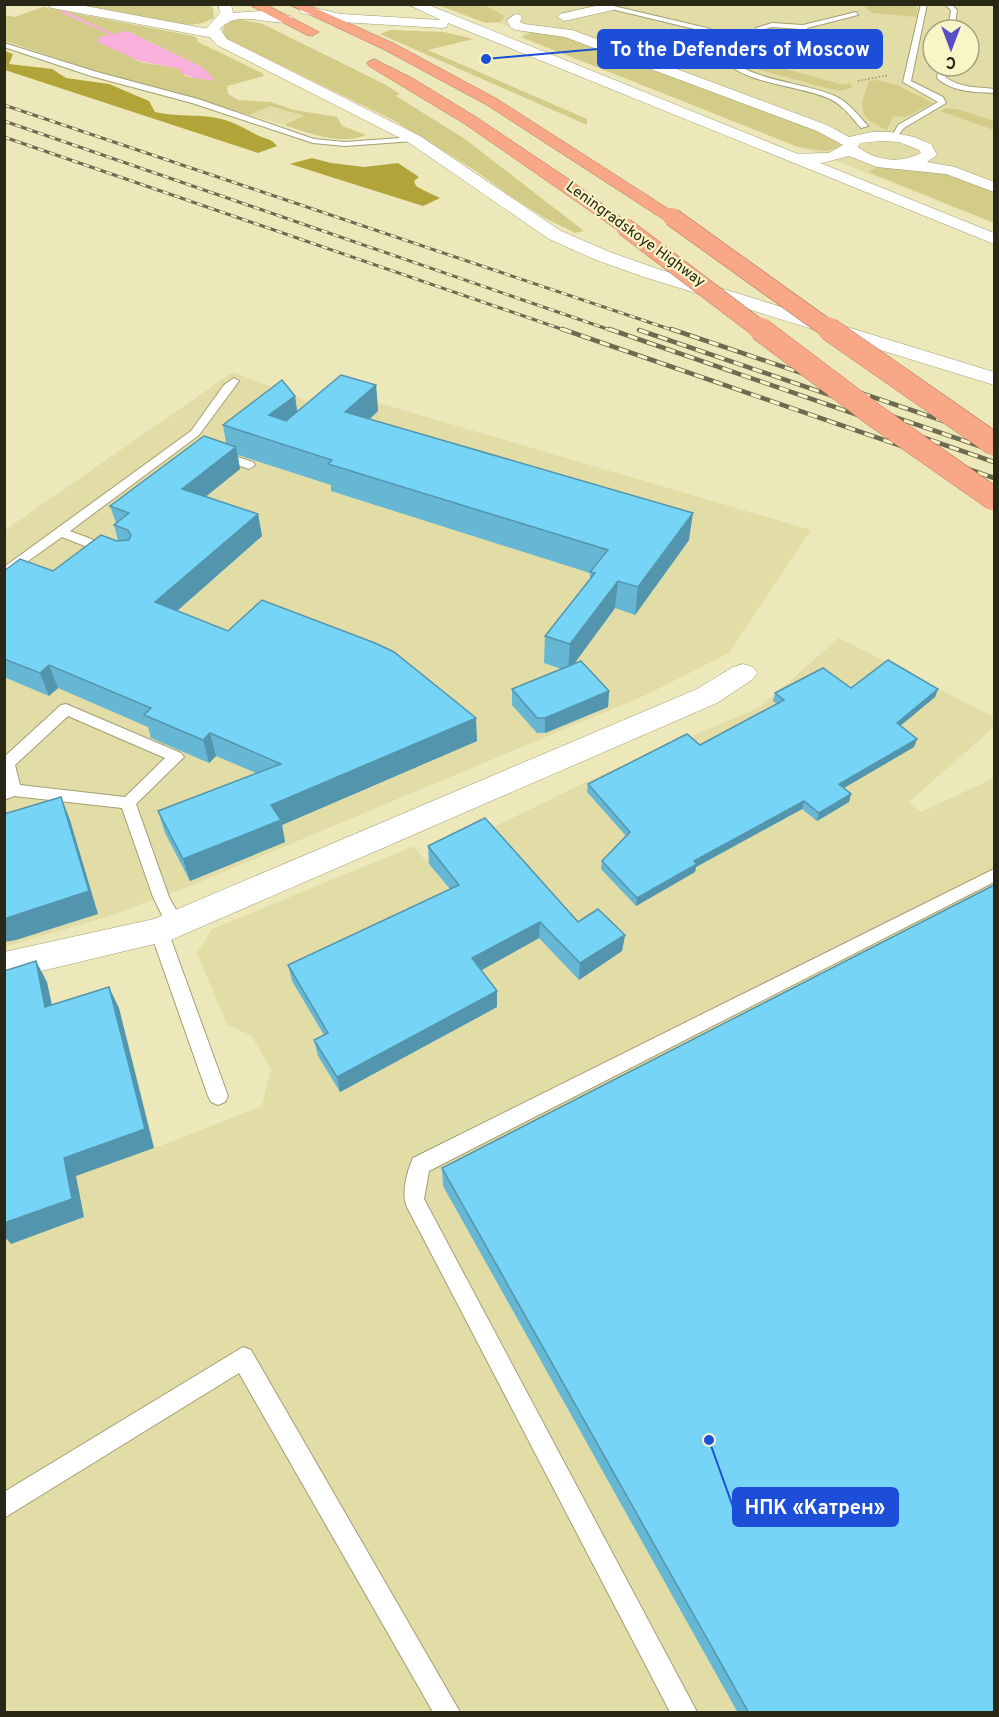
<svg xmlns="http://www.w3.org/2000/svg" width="999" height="1717" font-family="Overpass,sans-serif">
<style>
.built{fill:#e2dca7;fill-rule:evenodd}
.green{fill:#d3cb88;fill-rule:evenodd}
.forest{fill:#b1a439}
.water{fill:#f9b0dc}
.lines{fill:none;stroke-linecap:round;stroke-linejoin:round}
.stream{fill:#f9b0dc;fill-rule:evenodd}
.lane-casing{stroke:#a39e73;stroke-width:2}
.street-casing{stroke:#a39e73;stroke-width:1}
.secondary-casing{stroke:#a39e73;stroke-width:1}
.highway-casing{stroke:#b07a5f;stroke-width:1}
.path{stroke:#969270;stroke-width:1.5;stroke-dasharray:1.5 2;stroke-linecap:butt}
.lane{fill:#fff;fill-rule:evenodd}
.street{fill:#fff;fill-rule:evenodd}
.secondary{fill:#fff;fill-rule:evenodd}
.highway{fill:#f8a787;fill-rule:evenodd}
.rail-far1-casing{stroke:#6d6a4f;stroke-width:3}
.rail-casing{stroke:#6d6a4f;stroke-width:4.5}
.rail-far1{stroke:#faf5c7;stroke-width:2;stroke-dasharray:6;stroke-linecap:butt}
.rail{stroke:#faf5c7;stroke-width:3;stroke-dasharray:10;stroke-linecap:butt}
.highway-bridge-far1-casing{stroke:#b07a5f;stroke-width:19;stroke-linecap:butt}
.highway-bridge-casing{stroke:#b07a5f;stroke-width:24;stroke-linecap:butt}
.highway-bridge-far1{stroke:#f8a787;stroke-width:18}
.highway-bridge{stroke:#f8a787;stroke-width:23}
.wall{fill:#65b7d4}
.shaded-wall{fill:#5395ac}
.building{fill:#76d5f6;stroke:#5395ac;stroke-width:1.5}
.labels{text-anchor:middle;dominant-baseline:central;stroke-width:4.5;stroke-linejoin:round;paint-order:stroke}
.far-street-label{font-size:15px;fill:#292715;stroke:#faf5c7}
.leader{fill:none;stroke:#1d4ed8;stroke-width:2}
.callout-dot{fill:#1d4ed8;stroke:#faf5c7;stroke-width:2}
.callout{fill:#1d4ed8;stroke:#1d4ed8;stroke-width:2}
.callout-label{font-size:20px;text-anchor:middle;font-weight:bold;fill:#fff}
</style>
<rect width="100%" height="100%" fill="#ede8ba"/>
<!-- built -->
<g class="built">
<path d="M438 5H994V223L524 39 522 36 524 33 498 23H486ZM933 30H969V66H933Z"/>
<polygon points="270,106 305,117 284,125 249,115"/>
<polygon points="233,372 312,403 331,389 811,530 729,653 646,695 190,886 113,915 5,947 5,530"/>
<polygon points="839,638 994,717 994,727 909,802 921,812 994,778 994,1712 5,1712 4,996 47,982 57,1028 119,1008 155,1148 262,1106 271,1069 251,1035 227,1025 197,953 212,929 414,846 425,860 603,774 760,707"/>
</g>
<!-- green -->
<g class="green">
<polygon points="67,5 210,5 213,9 214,18 203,23 188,25"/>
<polygon points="438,5 484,5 503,15 504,18 500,22 486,23"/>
<polygon points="863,5 908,5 918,8 916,17 872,13"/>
<path d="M43 7 193 36 197 38 198 42 262 73 264 76 227 86 228 94 238 100 271 102 294 110 337 117 342 126 366 135C340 146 309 133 284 125L304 116 270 106 249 115 89 69 5 41 4 15 15 17ZM127 31 202 67 211 77C202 80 195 78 185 76L181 69 140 62 98 39Z"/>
<polygon points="242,20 263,24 386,85 400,94 396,96 465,139 584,231 575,233 545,218 513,198 476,171 393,120 225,38 222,33 224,26 232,21"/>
<polygon points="390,30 444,32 474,39 428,50 587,119 587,125 380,34"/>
<polygon points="533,32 557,33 830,135 841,142 841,147 825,151 798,147 522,37"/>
<polygon points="733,47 744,47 753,54 759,54 764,57 760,58 768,64 843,85 850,83 852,85 851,88 838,91 742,65 728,51"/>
<path d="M877 80 897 85 933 103 906 117 893 116 887 130C857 117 859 109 869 81Z"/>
<polygon points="947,108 957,109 994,121 994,130 940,111"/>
<polygon points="877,167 936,171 994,191 994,223 869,172"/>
</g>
<!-- forest -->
<g class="forest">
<path d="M5 51 13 54 9 64 52 69 66 78 109 84 149 101 155 112C176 117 197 114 217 118 232 121 244 128 257 135 265 139 271 138 277 146L258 153 5 70Z"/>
<polygon points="312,158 331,163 364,167 398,163 419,177 414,181 416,186 423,190 440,198 423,206 290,164"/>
</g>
<!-- water -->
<polygon class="water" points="127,31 202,67 216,81 194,78 181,73 180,69 140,61 97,42 99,37"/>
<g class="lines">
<!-- stream -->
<polygon class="stream" points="62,11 64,11 114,34 111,35 62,13"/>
<defs>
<g id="lane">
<polygon points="921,4 927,4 911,81 943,97 946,103 904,128 896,138 892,136 898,125 938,102 903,82"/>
<polygon points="944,4 951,4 957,10 954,30 948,30 951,10"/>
<polygon points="609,5 707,28 742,42 739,44 703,31 607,8"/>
<path d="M856 12 858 15 807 28V34C791 43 769 46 754 34L756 28 772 23 803 25ZM772 27 800 29 801 32 781 38 761 33V30Z"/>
<polygon points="4,43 97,72 198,99 314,139 345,142 414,137 418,139 414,141 345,146 313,143 192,103 91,76 4,47"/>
<path d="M728 43 730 46 722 49C741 82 805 81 837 97 849 103 859 116 868 126L861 128C852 118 843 105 830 99 797 84 735 85 716 50L676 60 672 58Z"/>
<path d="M939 66H947L945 77C960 88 977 87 994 89V93C975 92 952 92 937 78Z"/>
<polygon points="234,378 239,381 199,435 70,531 115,548 116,551 115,554 105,554 62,537 4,578 4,567 191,431 224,385"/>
<polygon points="219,451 253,462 255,465 249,469 215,457 215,453"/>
<path d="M66 704 181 753 184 757 136 804 169 897 184 924 181 929 175 931 169 929 153 897 122 808 14 796 4 800V757L61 705ZM68 716 165 758 125 797 20 785 15 765Z"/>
<path d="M994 869V882L429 1171 424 1199 697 1712H670L407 1207C401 1194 407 1171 413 1158Z"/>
<polygon points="159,924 165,926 168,931 228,1096 225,1102 218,1105 211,1102 208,1096 150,931 153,926"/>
<polygon points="243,1347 251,1350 460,1712 433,1712 239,1373 4,1518 4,1492"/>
</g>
<g id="street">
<polygon points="46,4 75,4 214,30 220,34 214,38 52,8"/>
<polygon points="604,4 613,4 615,7 613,10 564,21 558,17 560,14"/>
<path d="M516 14 520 15 522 18 520 22 524 24 572 30 827 125 849 137 872 132H890L914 137 931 144 937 155 927 162 955 167 994 182V192L946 174 877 167 849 156 822 163 786 160 784 157 786 154 829 153 843 145 817 131 565 37 516 30 510 27 507 20ZM881 141 899 142 919 150 921 153C900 164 876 161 858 147L860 143Z"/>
<polygon points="743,664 753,667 757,673 753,679 717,703 171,940 4,980 4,952 154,919 697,689 733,667"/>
</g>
<g id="secondary">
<path d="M218 4H231L233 13 260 11 291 16 293 19C280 31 240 6 220 29L227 39 420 136 561 231 610 252 658 269 994 372V385L644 277 596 260 549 239 408 142 217 45 207 34 206 29 220 13Z"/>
<polygon points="407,4 426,4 994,233 994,244 448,23 447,27 442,28 341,22 301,13 300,10 306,6 341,14 441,20"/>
</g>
<g id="highway">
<polygon points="248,4 265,4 319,32 312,36 307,35"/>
<polygon points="288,4 306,4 395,44 497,99 681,217 678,221 666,221 487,105 385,50"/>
<polygon points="374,59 412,78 476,117 570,180 634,227 631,231 619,231 465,124 369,66 367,63"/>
</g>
</defs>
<!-- lane casing -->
<use href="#lane" class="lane-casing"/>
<!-- street casing -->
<use href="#street" class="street-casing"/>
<!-- secondary casing -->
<use href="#secondary" class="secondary-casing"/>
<!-- highway casing -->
<use href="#highway" class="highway-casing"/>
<!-- path -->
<polyline class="path" points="858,81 889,75"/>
<!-- lane -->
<use href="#lane" class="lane"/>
<!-- street -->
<use href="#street" class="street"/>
<!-- secondary -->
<use href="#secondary" class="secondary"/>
<!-- highway -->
<use href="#highway" class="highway"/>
<defs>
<g id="rail-far1">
<polyline points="4,105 675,331"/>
<polyline points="4,121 613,331"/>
<polyline points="4,137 567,331"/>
<polyline points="639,330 641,331"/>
</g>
<g id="rail">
<polyline points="562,329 994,478"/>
<polyline points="609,329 994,462"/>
<polyline points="671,329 994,438"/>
<polyline points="639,330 994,451"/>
</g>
</defs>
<!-- rail-far1 casing -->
<use href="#rail-far1" class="rail-far1-casing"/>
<!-- rail casing -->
<use href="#rail" class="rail-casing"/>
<!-- rail-far1 -->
<use href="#rail-far1" class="rail-far1"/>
<!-- rail -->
<use href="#rail" class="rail"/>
<defs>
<g id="highway-bridge-far1">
<polyline points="672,217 831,331"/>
<polyline points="625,227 762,331"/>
</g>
<g id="highway-bridge">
<polyline points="760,329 874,415 994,499"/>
<polyline points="829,329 994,444"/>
</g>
</defs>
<!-- highway-bridge-far1 casing -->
<use href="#highway-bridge-far1" class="highway-bridge-far1-casing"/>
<!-- highway-bridge casing -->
<use href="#highway-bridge" class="highway-bridge-casing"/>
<!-- highway-bridge-far1 -->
<use href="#highway-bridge-far1" class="highway-bridge-far1"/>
<!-- highway-bridge -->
<use href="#highway-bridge" class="highway-bridge"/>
</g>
<!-- wall -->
<g class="wall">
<polygon points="376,385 378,411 370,419 689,540 635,615 615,608 574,664 609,691 608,707 545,733 537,733 512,705 512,689 561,669 544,663 545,636 590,579 590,573 331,491 331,485 238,455 240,469 206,496 258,514 262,536 177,611 477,741 282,825 285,842 190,881 165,833 158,811 256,773 216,756 209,763 151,738 148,727 58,688 49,696 4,677 4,571 53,571 118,541 114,525 116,523 110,506 226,443 223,425 297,412"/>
<polygon points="851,688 938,689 935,697 900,726 917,739 914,747 844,788 851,794 849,802 817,821 802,809 696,867 695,872 636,906 601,869 602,861 626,836 587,792 588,784 700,745 777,704 773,701 775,693"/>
<polygon points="428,846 578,922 625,935 622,951 579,980 539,938 481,970 497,991 497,1007 340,1092 318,1056 314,1040 324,1035 292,981 288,965 450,889 429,864"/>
<polygon points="442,1168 994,1713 738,1713 443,1186"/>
</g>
<!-- shaded-wall -->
<g class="shaded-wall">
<polygon points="376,385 378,411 348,439 345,412"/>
<polygon points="295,396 299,422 274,442 269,415"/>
<polygon points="236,447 240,469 188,511 182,489"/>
<polygon points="693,513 689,540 635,615 638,587"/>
<polygon points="258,514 262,536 161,625 155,602"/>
<polygon points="618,581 615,608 568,672 570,644"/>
<polygon points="49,665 58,688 49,696 40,673"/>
<polygon points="938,689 935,697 894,731 897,723"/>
<polygon points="609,691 608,707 545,733 545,718"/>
<polygon points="476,718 477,741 282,825 285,842 190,881 183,859 271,805"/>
<polygon points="210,733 216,756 209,763 203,740"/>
<polygon points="917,739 914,747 837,792 839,784"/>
<polygon points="851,794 849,802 817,821 819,813"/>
<polygon points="61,797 70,820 98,914 16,940 4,942 4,919"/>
<polygon points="804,801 802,809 696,867 695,872 636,906 637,898 694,861"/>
<polygon points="540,922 539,938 473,975 472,958"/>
<polygon points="625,935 622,951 579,980 580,963"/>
<polygon points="36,961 47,982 57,1028 45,1007"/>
<polygon points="109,987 119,1008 154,1148 76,1176 84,1217 11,1244 4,1236 4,1223 64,1158"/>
<polygon points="497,991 497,1007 340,1092 337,1077"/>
</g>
<!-- building -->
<g class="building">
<polygon points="341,375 376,385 345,412 693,513 638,587 618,581 570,644 545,636 595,573 590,572 608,550 328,464 332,460 223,425 282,380 295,396 269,415 286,421"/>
<polygon points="204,436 236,447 182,489 258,514 155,602 228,631 262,600 375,643 394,652 476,718 271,805 281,820 183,859 158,811 281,764 210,733 203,740 144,715 151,708 49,665 40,673 4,659 4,571 20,559 53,571 101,535 117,541 129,540 131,535 128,530 114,525 129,513 110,506"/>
<polygon points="888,660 938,689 897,723 917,739 839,784 851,794 819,813 804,801 694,861 697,864 637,898 602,861 630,832 588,784 687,734 700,745 784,700 775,693 823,668 851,688"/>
<polygon points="581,661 609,691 545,718 537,718 512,689"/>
<polygon points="61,797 89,891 4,919 4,814"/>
<polygon points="485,818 578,922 598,909 625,935 580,963 540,922 472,958 497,991 337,1077 314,1040 328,1033 288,965 459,885 428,846"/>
<polygon points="994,885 994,1713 749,1713 442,1168"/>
<polygon points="36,961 45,1007 109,987 145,1129 64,1158 72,1199 4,1223 4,971"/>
</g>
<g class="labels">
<!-- far-street labels -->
<g class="far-street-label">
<text transform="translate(635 235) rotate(36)">Leningradskoye Highway</text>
</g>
</g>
<!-- callouts -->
<path class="leader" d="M486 59L598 49M709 1440L733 1507"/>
<g class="callout-dot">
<circle cx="486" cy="59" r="6"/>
<circle cx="709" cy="1440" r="6"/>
</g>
<g class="callout">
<rect x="598" y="30" width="284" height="38" rx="6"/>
<rect x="733" y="1488" width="165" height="38" rx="6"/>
</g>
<g class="callout-label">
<text x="740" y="56">To the Defenders of Moscow</text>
<text x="815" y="1514">НПК «Катрен»</text>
</g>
<!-- border -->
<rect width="999" height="1717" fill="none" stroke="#292715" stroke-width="12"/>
<!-- north arrow -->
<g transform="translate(951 48) rotate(180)"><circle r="28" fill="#faf5c7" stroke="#a6a380" stroke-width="1.5"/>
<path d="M0-4.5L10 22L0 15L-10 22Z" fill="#5a4ec6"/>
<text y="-9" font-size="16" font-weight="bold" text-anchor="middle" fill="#292715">С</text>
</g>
</svg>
